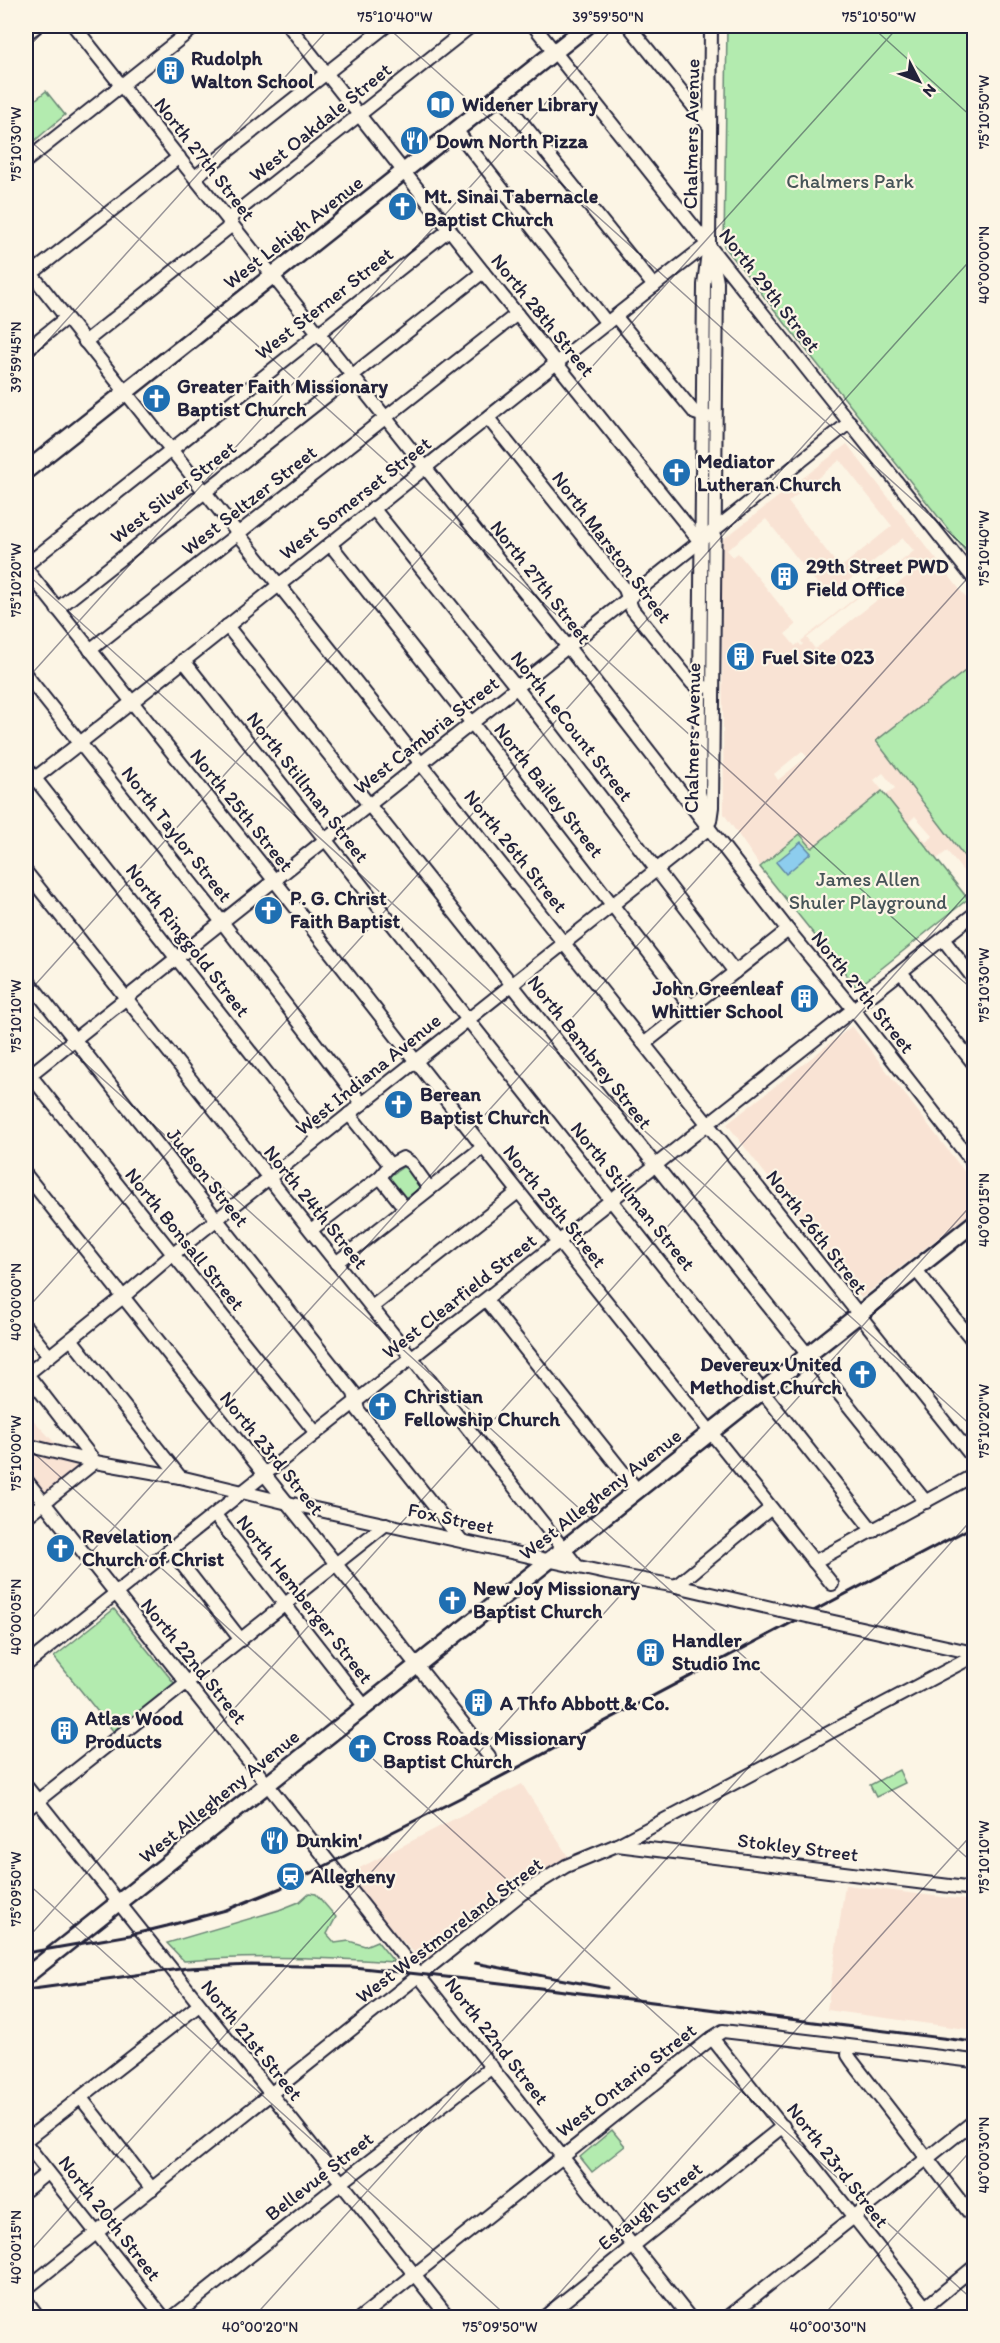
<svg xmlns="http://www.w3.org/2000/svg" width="1000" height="2343" font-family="Itim,sans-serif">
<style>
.built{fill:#f9e3d4;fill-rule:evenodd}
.green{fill:#b3ebaf;stroke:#6a8675;stroke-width:1.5}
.water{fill:#8dcdee;stroke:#6289a6;stroke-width:1.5}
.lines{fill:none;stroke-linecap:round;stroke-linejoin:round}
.minor-casing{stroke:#22223b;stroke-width:16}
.major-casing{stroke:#22223b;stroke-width:20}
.minor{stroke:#fcf5e5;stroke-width:12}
.major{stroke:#fcf5e5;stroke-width:15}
.rail{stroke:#22223b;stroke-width:3}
.minor-bridge-casing{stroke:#22223b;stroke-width:16;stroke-linecap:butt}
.minor-bridge{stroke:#fcf5e5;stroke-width:12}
.ticks{fill:none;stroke:#22223b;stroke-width:1.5;stroke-opacity:0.45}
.labels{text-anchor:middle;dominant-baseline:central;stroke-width:4.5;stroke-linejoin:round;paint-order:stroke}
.poi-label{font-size:20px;font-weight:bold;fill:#22223b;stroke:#fcf5e5;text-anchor:start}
.street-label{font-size:20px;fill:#22223b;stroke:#fcf5e5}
.park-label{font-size:20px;fill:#465458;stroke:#fcf5e5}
.neatline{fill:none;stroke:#22223b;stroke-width:2}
.ticks-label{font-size:15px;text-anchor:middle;fill:#22223b}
</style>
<rect width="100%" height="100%" fill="#fcf5e5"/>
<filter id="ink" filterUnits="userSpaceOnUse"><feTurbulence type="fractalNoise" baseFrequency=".0167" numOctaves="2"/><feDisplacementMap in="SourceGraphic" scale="12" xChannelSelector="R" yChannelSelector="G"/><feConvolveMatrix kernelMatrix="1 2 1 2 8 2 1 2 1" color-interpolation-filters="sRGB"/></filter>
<g filter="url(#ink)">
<!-- built -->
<g class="built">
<path d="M847 444 974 608V664L876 741 974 869V885L947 851 937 859 967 897 974 891V895L968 899 882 792 811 848 800 834 760 866 724 814 721 541ZM840 460 892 526 840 568 788 502ZM766 519 828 597 903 538 914 551 801 641 803 644 801 646 799 643 795 646 785 634 796 625 738 553 733 557 727 550ZM905 560 914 571 815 649 807 638ZM734 643H747V672H735ZM802 751 807 757 778 780 774 774ZM883 773 895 788 886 795 874 780ZM915 816 933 836 926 842 909 822Z"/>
<polygon points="852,1026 974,1184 974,1210 861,1298 727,1124"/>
<polygon points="26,1412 79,1469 26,1511"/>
<polygon points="522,1784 569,1858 423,1961 381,1920 348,1874"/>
<polygon points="845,1885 974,1901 974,2030 827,2010"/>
</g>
<!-- green -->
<g class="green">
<polygon points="727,26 974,26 974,562 724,246"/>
<polygon points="26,88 35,100 46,91 65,115 26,148"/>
<polygon points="974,664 974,869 876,741"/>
<polygon points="882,791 968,899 857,988 760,867 800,834 812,848"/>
<polygon points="406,1165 424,1186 406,1201 387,1178"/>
<polygon points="114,1609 175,1684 114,1732 54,1657"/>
<polygon points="899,1770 905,1783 876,1797 870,1785"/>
<path d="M309 1893 316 1894 336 1917 327 1934 335 1943 349 1941 365 1946 377 1941 394 1962C324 1957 254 1955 184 1961L167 1943 279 1910 299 1902Z"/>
<polygon points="612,2130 625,2146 592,2172 580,2157"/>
</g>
<!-- water -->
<polygon class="water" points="801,842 811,853 786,874 776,862"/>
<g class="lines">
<defs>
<g id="minor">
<polyline points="74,26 568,647 788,930 854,1010 974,1164"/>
<polyline points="289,26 483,272 701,543"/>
<polyline points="534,26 974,579"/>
<polyline points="629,26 710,127"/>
<polyline points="26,34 37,26"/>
<polyline points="500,95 654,286"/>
<polyline points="456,130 607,323"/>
<polyline points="26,161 196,26"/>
<polyline points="195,177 386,26"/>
<polyline points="26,267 974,1459"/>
<polyline points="31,274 179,157"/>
<polyline points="616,317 695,413 708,417"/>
<polyline points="85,342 227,229 233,215 471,26"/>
<polyline points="26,350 66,318"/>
<polyline points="488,418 625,589 632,609 692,683 700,687 705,687"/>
<polyline points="373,508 517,688 735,972"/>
<polyline points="330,544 472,723 691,1007"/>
<polyline points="26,565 450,229"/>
<polyline points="26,569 274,880 483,1147 832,1584"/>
<polyline points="57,609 483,272"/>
<polyline points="227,626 656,1166 926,1502"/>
<polyline points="90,650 517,314"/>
<polyline points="183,660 873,1531"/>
<polyline points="26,675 222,922 362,1104"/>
<polyline points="26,767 318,1138"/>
<path d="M26 785C256 607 479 421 709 243"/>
<polyline points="707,821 699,793 704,285 709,243 711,26"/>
<polyline points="710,821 712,807 717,282 712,256"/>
<polyline points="26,872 577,1566"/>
<polyline points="943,939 974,979"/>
<polyline points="901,972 974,1064"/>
<polyline points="26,978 354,1393 358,1410 461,1540"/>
<polyline points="645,1043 788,930"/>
<polyline points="26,1070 316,1433"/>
<polyline points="26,1078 850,422"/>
<polyline points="349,1114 390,1165"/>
<polyline points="26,1175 489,1756"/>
<polyline points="380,1177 404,1207"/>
<polyline points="311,1230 380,1177 390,1165 403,1158 411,1163 429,1188"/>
<polyline points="336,1263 483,1147"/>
<polyline points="916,1270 974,1342"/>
<polyline points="486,1300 638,1491"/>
<polyline points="372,1307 518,1192"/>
<polyline points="26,1327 49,1356"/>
<polyline points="71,1339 180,1477"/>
<polyline points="26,1375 123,1297 172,1255 709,828"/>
<polyline points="26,1445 95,1462 180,1477 288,1503 606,1573 676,1586 780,1610"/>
<polyline points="26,1480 690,2318"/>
<polyline points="215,1515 365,1707"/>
<polyline points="26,1517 95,1462 27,1374"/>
<polyline points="171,1550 241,1640"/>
<polyline points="814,1562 974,1475"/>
<polyline points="676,1586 771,1508"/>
<polyline points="825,1620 974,1653"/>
<polyline points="26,1665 316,1433 974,914"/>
<polyline points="26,1786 449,2318"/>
<polyline points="26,1810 386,1524"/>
<polyline points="617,1845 974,1889"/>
<polyline points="712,2038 934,2318"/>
<polyline points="849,2047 848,2055 852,2061 974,2219"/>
<polyline points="81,2098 152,2189"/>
<polyline points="26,2140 199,2005"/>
<polyline points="26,2144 164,2318"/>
<polyline points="26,2190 48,2172"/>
<polyline points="26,2289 521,1894 566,1866 617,1845 974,1656"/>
<polyline points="26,2300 39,2318"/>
<polyline points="172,2318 341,2183 492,2067"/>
<polyline points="360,2318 712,2038 723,2031 974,2061"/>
<polyline points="543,2318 783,2126"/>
<polyline points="727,2318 974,2121"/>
<polyline points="912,2318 974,2267"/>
</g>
<g id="major">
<polyline points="26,471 587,26"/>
<polyline points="26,1976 974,1223"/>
</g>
</defs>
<!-- minor casing -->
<use href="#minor" class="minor-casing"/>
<!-- major casing -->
<use href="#major" class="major-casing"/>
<!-- minor -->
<use href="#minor" class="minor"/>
<!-- major -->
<use href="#major" class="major"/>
<!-- rail -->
<g class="rail">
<polyline points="26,1953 130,1935 167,1926 226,1910 281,1888 468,1794 974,1526"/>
<polyline points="475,1963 607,1988"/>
<polyline points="26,1990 187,1968 251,1965 353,1967 492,1982 974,2042"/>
</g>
<defs>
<polyline id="minor-bridge" points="780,1610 825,1620"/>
</defs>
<!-- minor-bridge casing -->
<use href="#minor-bridge" class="minor-bridge-casing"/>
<!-- minor-bridge -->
<use href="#minor-bridge" class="minor-bridge"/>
</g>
</g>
<!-- ticks -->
<path class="ticks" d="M386 26 974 555M871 26 974 119M26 50 48 26M26 137 974 991M26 365 331 26M26 573 974 1428M26 680 615 26M26 995 899 26M26 1010 974 1864M26 1310 974 256M26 1446 974 2301M26 1625 974 571M26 1882 509 2318M26 1940 974 886M26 2256 974 1202M253 2318 974 1517M537 2318 974 1832M821 2318 974 2147"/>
<!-- icons -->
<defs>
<symbol id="building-disc" viewBox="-11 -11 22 22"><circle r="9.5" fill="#1f6fb2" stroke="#fcf5e5"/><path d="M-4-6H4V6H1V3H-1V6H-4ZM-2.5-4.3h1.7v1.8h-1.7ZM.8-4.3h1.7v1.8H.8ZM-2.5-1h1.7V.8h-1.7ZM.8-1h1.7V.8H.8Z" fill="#fff"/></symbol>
<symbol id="library-disc" viewBox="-11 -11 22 22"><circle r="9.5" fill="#1f6fb2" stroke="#fcf5e5"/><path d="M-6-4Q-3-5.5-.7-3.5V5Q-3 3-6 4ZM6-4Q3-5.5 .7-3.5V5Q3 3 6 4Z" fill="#fff"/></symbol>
<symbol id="restaurant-disc" viewBox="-11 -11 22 22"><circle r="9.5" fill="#1f6fb2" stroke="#fcf5e5"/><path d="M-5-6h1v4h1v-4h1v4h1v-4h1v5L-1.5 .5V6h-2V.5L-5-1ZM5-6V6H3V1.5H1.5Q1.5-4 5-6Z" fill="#fff"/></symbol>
<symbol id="church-disc" viewBox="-11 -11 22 22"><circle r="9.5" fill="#1f6fb2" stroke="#fcf5e5"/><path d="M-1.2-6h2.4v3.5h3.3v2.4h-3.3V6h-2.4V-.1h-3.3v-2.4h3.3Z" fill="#fff"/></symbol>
<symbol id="station-disc" viewBox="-11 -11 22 22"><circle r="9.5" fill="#1f6fb2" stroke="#fcf5e5"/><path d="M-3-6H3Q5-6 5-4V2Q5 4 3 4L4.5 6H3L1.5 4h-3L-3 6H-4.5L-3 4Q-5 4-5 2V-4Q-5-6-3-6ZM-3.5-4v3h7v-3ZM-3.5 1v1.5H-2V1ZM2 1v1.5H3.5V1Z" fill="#fff"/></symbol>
</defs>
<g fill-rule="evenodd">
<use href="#building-disc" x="154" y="54" width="33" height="33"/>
<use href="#library-disc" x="424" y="88" width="33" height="33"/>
<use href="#restaurant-disc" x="398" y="124" width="33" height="33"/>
<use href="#church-disc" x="386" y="190" width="33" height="33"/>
<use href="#church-disc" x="140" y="382" width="33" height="33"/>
<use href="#church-disc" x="660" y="456" width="33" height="33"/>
<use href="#building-disc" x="768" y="560" width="33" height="33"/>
<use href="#building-disc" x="724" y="640" width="33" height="33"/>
<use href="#church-disc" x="252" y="894" width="33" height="33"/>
<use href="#building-disc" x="788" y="982" width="33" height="33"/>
<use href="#church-disc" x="382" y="1088" width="33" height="33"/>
<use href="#church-disc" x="846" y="1358" width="33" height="33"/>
<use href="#church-disc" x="366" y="1390" width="33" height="33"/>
<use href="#church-disc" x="44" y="1532" width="33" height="33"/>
<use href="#church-disc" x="436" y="1584" width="33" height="33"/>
<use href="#building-disc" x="634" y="1636" width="33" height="33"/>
<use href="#building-disc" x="462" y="1686" width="33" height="33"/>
<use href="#building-disc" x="48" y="1714" width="33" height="33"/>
<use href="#church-disc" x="346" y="1732" width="33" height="33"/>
<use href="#restaurant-disc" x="258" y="1824" width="33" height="33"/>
<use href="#station-disc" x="274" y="1860" width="33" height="33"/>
</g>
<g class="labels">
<!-- poi labels -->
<g class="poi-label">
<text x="191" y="58">Rudolph<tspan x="191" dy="23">Walton School</tspan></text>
<text x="462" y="104">Widener Library</text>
<text x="436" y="141">Down North Pizza</text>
<text x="424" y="196">Mt. Sinai Tabernacle<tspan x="424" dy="23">Baptist Church</tspan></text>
<text x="177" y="386">Greater Faith Missionary<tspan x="177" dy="23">Baptist Church</tspan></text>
<text x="697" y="461">Mediator<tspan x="697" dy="23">Lutheran Church</tspan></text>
<text x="806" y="566">29th Street PWD<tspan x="806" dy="23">Field Office</tspan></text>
<text x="762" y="657">Fuel Site 023</text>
<text x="290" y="898">P. G. Christ<tspan x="290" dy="23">Faith Baptist</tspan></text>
<text x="783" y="988" text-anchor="end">John Greenleaf<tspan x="783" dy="23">Whittier School</tspan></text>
<text x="420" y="1094">Berean<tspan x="420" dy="23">Baptist Church</tspan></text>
<text x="842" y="1364" text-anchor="end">Devereux United<tspan x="842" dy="23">Methodist Church</tspan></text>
<text x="404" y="1396">Christian<tspan x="404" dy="23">Fellowship Church</tspan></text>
<text x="82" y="1536">Revelation<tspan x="82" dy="23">Church of Christ</tspan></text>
<text x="473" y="1588">New Joy Missionary<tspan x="473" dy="23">Baptist Church</tspan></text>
<text x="672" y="1640">Handler<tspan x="672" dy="23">Studio Inc</tspan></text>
<text x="500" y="1703">A Thfo Abbott &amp; Co.</text>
<text x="85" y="1718">Atlas Wood<tspan x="85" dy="23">Products</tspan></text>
<text x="383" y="1738">Cross Roads Missionary<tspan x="383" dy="23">Baptist Church</tspan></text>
<text x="296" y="1840">Dunkin'</text>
<text x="311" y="1876">Allegheny</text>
</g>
<!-- street labels -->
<g class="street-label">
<text transform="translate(320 122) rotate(-39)">West Oakdale Street</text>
<text transform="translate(691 134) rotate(-89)">Chalmers Avenue</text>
<text transform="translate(205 159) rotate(52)">North 27th Street</text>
<text transform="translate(293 232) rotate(-38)">West Lehigh Avenue</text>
<text transform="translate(770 290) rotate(52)">North 29th Street</text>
<text transform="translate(324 303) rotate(-38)">West Sterner Street</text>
<text transform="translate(543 315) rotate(51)">North 28th Street</text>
<text transform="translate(173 492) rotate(-38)">West Silver Street</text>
<text transform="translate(355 498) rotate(-38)">West Somerset Street</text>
<text transform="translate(249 500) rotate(-38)">West Seltzer Street</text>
<text transform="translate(612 547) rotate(53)">North Marston Street</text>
<text transform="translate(541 582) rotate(52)">North 27th Street</text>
<text transform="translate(572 726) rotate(52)">North LeCount Street</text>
<text transform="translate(426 735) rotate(-38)">West Cambria Street</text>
<text transform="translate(692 738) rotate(-89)">Chalmers Avenue</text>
<text transform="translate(308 787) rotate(52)">North Stillman Street</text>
<text transform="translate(549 790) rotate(52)">North Bailey Street</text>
<text transform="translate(242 810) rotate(51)">North 25th Street</text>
<text transform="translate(177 834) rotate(52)">North Taylor Street</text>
<text transform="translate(516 851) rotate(51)">North 26th Street</text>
<text transform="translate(188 940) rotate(52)">North Ringgold Street</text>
<text transform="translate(863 992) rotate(51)">North 27th Street</text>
<text transform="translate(590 1052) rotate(52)">North Bambrey Street</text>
<text transform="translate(368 1074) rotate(-39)">West Indiana Avenue</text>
<text transform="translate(208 1177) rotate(52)">Judson Street</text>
<text transform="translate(633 1196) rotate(51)">North Stillman Street</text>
<text transform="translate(555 1206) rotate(51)">North 25th Street</text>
<text transform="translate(316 1207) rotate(51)">North 24th Street</text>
<text transform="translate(817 1232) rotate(52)">North 26th Street</text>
<text transform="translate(185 1239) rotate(51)">North Bonsall Street</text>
<text transform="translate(459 1296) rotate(-38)">West Clearfield Street</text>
<text transform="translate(272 1453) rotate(51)">North 23rd Street</text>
<text transform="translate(600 1494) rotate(-38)">West Allegheny Avenue</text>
<text transform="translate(451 1518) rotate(12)">Fox Street</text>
<text transform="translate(305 1599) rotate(52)">North Hemberger Street</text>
<text transform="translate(194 1661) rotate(51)">North 22nd Street</text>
<text transform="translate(219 1796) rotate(-39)">West Allegheny Avenue</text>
<text transform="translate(798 1847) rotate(7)">Stokley Street</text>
<text transform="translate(449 1930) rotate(-37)">West Westmoreland Street</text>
<text transform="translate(252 2040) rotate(51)">North 21st Street</text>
<text transform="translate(497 2041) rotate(52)">North 22nd Street</text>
<text transform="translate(626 2080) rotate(-38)">West Ontario Street</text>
<text transform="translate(838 2165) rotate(52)">North 23rd Street</text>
<text transform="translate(319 2176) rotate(-38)">Bellevue Street</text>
<text transform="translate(650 2206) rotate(-39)">Estaugh Street</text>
<text transform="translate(110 2218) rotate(52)">North 20th Street</text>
</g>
<!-- park labels -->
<g class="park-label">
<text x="850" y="181">Chalmers Park</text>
<text x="868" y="879">James Allen<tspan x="868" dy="23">Shuler Playground</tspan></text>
</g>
</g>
<!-- margin -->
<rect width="1000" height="2343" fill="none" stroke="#fcf5e5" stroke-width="66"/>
<!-- north arrow -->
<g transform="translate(919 81) rotate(132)" stroke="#fcf5e5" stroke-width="4.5" paint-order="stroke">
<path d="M0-4.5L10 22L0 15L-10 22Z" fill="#22223b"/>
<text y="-9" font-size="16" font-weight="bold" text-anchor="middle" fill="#22223b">N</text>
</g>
<rect x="33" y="33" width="934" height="2277" class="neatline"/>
<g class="ticks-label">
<text x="395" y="22">75°10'40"W</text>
<text x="608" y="22">39°59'50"N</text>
<text x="879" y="22">75°10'50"W</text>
<text transform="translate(984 112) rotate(-90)" y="5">75°10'50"W</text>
<text transform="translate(16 144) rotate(-90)" y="5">75°10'30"W</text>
<text transform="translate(984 265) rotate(-90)" y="5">40°00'00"N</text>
<text transform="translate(16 357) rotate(-90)" y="5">39°59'45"N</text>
<text transform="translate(984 548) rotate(-90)" y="5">75°10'40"W</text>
<text transform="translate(16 580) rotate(-90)" y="5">75°10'20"W</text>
<text transform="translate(984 985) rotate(-90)" y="5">75°10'30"W</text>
<text transform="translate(16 1016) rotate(-90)" y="5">75°10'10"W</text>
<text transform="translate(984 1210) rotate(-90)" y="5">40°00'15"N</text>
<text transform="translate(16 1302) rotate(-90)" y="5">40°00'00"N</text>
<text transform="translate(984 1421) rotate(-90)" y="5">75°10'20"W</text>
<text transform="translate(16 1453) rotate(-90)" y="5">75°10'00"W</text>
<text transform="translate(16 1617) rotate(-90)" y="5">40°00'05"N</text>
<text transform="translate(984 1857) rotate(-90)" y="5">75°10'10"W</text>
<text transform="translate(16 1889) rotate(-90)" y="5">75°09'50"W</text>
<text transform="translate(984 2155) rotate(-90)" y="5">40°00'30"N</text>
<text transform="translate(16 2247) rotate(-90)" y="5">40°00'15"N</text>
<text x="260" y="2332">40°00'20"N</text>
<text x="500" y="2332">75°09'50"W</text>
<text x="828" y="2332">40°00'30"N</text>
</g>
</svg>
